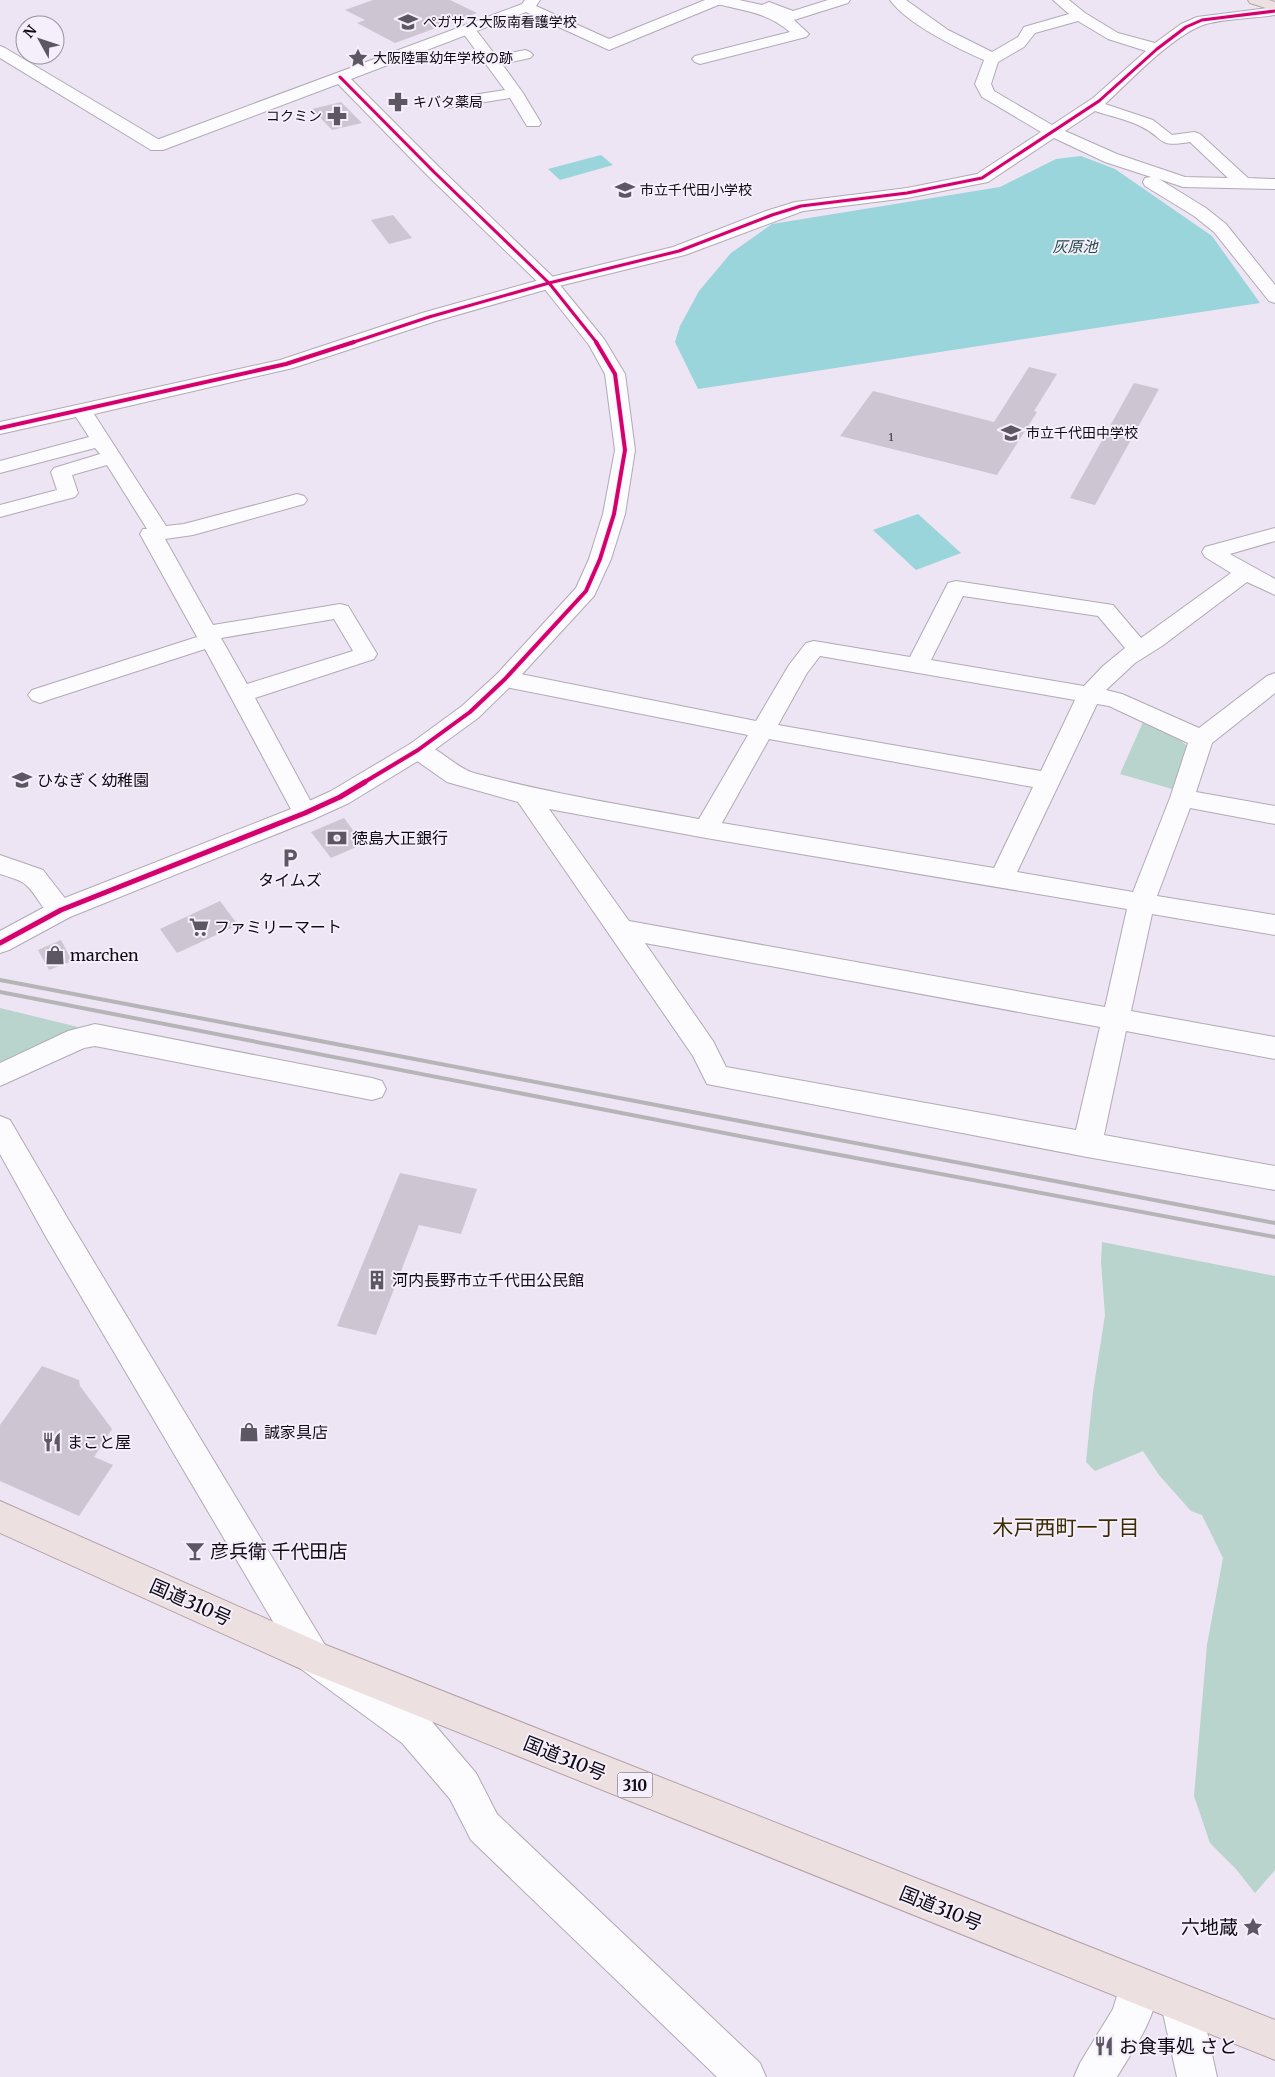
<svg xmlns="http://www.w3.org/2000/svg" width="1275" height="2077" font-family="Merriweather,'Noto Sans JP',serif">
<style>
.green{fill:#b8d4cc}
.water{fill:#99d5da}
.building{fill:#cdc5d2}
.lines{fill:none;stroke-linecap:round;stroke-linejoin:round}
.minor-casing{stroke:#b1aab6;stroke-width:2}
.tertiary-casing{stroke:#b1aab6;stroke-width:2}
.trunk-casing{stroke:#b5a1a6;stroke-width:2}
.minor{fill:#fcfbfd;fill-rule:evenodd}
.tertiary{fill:#fcfbfd;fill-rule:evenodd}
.trunk{fill:#ece0e0;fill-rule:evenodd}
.rail{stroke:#b5b4b7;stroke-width:4}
.cycleway-far2-casing{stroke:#f5eefb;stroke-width:5}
.cycleway-far1-casing{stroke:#f5eefb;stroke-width:6}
.cycleway-casing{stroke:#f5eefb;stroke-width:8}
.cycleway-far2{stroke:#d6006c;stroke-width:3}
.cycleway-far1{stroke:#d6006c;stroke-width:4}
.cycleway{stroke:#d6006c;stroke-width:5}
.labels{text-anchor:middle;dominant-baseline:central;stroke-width:4;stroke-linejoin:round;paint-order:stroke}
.far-number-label{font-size:11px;fill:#3f3a44}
.far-poi-label{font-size:14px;fill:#100b15;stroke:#f5eefb;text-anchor:start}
.far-water-label{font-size:15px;font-style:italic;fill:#1f4949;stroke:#f5eefb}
.shield{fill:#f5eefb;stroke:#554f5a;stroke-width:1}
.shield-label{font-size:15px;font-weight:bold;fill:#100b15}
.poi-label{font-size:16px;fill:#100b15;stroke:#f5eefb;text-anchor:start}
.near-poi-label{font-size:19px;fill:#100b15;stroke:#f5eefb;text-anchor:start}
.near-street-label{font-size:19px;fill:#100b15;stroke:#f5eefb}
.near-neighbourhood-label{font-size:21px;fill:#3c2d02;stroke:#f5eefb}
</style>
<rect width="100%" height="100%" fill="#ede4f4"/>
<!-- green -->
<g class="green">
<polygon points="1143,722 1177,737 1189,748 1172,789 1120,774"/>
<polygon points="0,1008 78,1027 40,1049 0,1067"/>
<polygon points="1102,1242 1275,1276 1275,1870 1255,1893 1236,1869 1210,1843 1194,1796 1207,1645 1223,1558 1202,1515 1191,1511 1159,1475 1143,1451 1095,1471 1086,1462 1093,1392 1105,1315 1101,1262"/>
</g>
<!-- water -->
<g class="water">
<polygon points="601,155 613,165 560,180 548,169"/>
<polygon points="1081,156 1115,169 1212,236 1260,303 698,389 675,342 680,326 699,291 731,253 772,224 1000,187 1056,159"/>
<polygon points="918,514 961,553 916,570 873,530"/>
</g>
<!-- building -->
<g class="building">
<polygon points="373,0 450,0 477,13 395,43 357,23 365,20 345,10"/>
<polygon points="341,102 362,123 332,130 312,109"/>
<polygon points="393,215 412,238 389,244 371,220"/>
<polygon points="1029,367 1057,374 1034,411 1037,412 997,475 840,436 873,391 994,422"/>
<polygon points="1134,383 1159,389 1095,505 1070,498"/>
<polygon points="344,818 363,844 331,858 311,832"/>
<polygon points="220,901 238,925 177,953 160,929"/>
<polygon points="61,940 72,961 49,970 38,950"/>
<polygon points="400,1173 477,1189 461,1234 419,1225 376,1335 337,1326"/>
<polygon points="42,1366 79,1380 80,1386 112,1429 94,1457 113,1465 79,1516 0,1481 0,1425"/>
</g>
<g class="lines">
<defs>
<g id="minor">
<path d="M711 0H739L762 5 769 2 793 11 828 0H850L848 3 794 20 809 34 806 37 700 64 695 62 692 59 695 56 790 32C765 11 743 11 713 3Z"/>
<path d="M890 0H906L948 30 992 52 1018 37 1024 27 1069 14 1053 0H1069L1085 13 1118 33 1155 43 1181 24 1197 17 1275 7V15C1256 18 1219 19 1203 25 1171 37 1131 80 1105 104L1153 120 1172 135 1194 132 1200 134 1248 178 1275 179V189L1183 187 1159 179 1206 208 1226 224 1275 285V303L1269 301 1214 232 1194 216 1145 186 1143 182 1145 178 1151 177 1105 162 1054 138 988 182 907 198 803 211 685 255 555 287 436 321 293 368 94 414 166 526 184 524 297 494 304 496 307 500 304 504 193 535 165 539 213 625 340 604 348 606 377 654 374 659 255 698 317 813 314 819 305 822 296 819 293 813 205 649 48 700 40 703 32 700 28 695 32 690 197 637 140 534 143 529H147L107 465 72 475 78 493 75 497 0 517V505L57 490 51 472 54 468 100 454 95 448 0 473V461L89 437 76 417 0 434V422L280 360 422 313 543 279 673 247 766 211 795 202 907 188 977 174 1041 132 982 97 975 84 984 60C958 49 906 23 890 0ZM1078 21 1108 39 1146 51 1093 98 1052 125 994 91 991 84 998 62 1024 47 1035 33ZM1095 111C1109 116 1126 119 1140 126 1166 138 1155 148 1190 142L1228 178 1185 177 1117 154 1065 131ZM334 619 353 651 247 684 221 638Z"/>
<polygon points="468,24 473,26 496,56 525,50 530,52 533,55 530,58 502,64 523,93 541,123 539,126 527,126 510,98 447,108 441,106 439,103 441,100 505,90 460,29 463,26"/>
<polygon points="0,46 5,48 163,142 165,146 163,150 151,150 0,58"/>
<path d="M1275 528V541L1230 554 1275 579V595L1247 582 1162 646 1135 663 1106 690 1122 694 1199 728 1267 676 1275 673V693L1212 743 1196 792 1275 806V824L1190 808 1157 896 1275 915V935L1152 914 1131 1011 1275 1037V1059L1126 1031 1104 1135 1275 1166V1190L1087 1157 707 1084 693 1056 518 802 447 782 410 756 406 750 410 744C433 738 452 767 474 773 548 793 624 805 699 819L748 735 505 687 497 684 493 679 497 674 505 671 756 721 789 665 806 643 814 641 910 657 948 583 956 581 1113 605 1141 638 1231 573 1205 557 1202 552 1205 547ZM963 596 1098 616 1125 648 1103 666 1084 686 931 660ZM820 656 1075 700 1041 771 778 725 807 673ZM1097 704 1109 706 1188 743 1170 798 1133 892 1017 872ZM769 739 1033 787 994 868 722 823ZM549 809 706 838 1127 909 1105 1007 629 921ZM645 943 1100 1027 1076 1130 726 1067 713 1041Z"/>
<path d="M0 855 43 870 74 910 70 917C45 924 41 898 26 885 20 879 8 877 0 874Z"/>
<polygon points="95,1024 372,1078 382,1081 386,1089 382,1097 372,1100 95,1046 84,1048 0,1086 0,1063 68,1031"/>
<polygon points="0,1116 10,1120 68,1219 325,1645 428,1717 476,1773 497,1814 760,2063 766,2077 717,2077 471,1840 450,1799 402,1743 301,1669 46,1237 0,1154"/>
<path d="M1138 1966 1152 1972C1154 1976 1157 1982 1157 1987 1158 2016 1131 2053 1117 2077H1074L1080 2063 1113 2009 1124 1972Z"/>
<polygon points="1181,1984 1195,1990 1201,2004 1217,2077 1177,2077 1161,2004 1167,1990"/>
</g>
<polygon id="tertiary" points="525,0 540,0 536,6 609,39 705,0 725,0 723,3 609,50 526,12 351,79 440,168 555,279 604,339 625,374 635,450 625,514 611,559 594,596 513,684 478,718 426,756 349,803 314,819 70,917 9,950 0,953 0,931 52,903 296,807 331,791 410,744 462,706 497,674 576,588 589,559 603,514 615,450 605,374 589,345 543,287 428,176 338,84 163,150 151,150 149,146 151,142 522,4"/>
<g id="trunk">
<polygon points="1248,0 1269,0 1275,2 1275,11 1250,3"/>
<polygon points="0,1501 321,1643 1275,2020 1275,2060 301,1669 0,1533"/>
</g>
</defs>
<!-- minor casing -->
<use href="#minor" class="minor-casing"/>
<!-- tertiary casing -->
<use href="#tertiary" class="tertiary-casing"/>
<!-- trunk casing -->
<use href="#trunk" class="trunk-casing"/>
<!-- minor -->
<use href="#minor" class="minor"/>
<!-- tertiary -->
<use href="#tertiary" class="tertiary"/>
<!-- trunk -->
<use href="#trunk" class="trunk"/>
<!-- rail -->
<g class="rail">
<polyline points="0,980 1275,1223"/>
<polyline points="0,992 776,1143 1275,1237"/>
</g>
<defs>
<g id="cycleway-far2">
<polyline points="340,77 434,172 549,283 597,343"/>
<polyline points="351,343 429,317 549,283 679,251 772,215 801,206 907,193 982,178 1099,101 1157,49 1186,27 1202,20 1275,11"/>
</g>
<g id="cycleway-far1">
<polyline points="0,428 286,364 354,342"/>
<polyline points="363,783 418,750 470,712 505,679 586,591 600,559 614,514 625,450 615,374 596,342"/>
</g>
<polyline id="cycleway" points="0,943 61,910 305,813 340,797 365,782"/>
</defs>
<!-- cycleway-far2 casing -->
<use href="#cycleway-far2" class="cycleway-far2-casing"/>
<!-- cycleway-far1 casing -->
<use href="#cycleway-far1" class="cycleway-far1-casing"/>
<!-- cycleway casing -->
<use href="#cycleway" class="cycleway-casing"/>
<!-- cycleway-far2 -->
<use href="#cycleway-far2" class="cycleway-far2"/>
<!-- cycleway-far1 -->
<use href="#cycleway-far1" class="cycleway-far1"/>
<!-- cycleway -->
<use href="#cycleway" class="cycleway"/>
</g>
<!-- icons -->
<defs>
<symbol id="university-bare" viewBox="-9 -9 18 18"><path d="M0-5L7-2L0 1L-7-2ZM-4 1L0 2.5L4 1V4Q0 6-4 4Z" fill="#5d5763" stroke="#f5eefb" stroke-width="2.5" paint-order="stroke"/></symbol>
<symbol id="sight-bare" viewBox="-9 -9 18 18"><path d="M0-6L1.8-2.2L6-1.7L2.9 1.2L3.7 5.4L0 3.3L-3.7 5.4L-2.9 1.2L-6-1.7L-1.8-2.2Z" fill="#5d5763" stroke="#f5eefb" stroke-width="2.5" paint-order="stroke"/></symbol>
<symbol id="pharmacy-bare" viewBox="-9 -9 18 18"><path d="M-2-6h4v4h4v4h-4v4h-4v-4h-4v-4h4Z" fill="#5d5763" stroke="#f5eefb" stroke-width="2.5" paint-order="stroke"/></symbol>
<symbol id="school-bare" viewBox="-9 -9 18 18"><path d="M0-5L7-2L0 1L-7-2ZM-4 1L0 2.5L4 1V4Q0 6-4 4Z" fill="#5d5763" stroke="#f5eefb" stroke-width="2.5" paint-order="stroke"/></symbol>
<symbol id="bank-bare" viewBox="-9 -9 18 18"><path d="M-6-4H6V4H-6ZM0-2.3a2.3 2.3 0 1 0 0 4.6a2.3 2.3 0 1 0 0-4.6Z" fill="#5d5763" stroke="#f5eefb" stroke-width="2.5" paint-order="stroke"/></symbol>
<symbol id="parking-bare" viewBox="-9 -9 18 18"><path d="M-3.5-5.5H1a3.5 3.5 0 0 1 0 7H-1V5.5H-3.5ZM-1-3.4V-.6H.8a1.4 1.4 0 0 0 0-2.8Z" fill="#5d5763" stroke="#f5eefb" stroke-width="2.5" paint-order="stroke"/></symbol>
<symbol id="supermarket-bare" viewBox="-9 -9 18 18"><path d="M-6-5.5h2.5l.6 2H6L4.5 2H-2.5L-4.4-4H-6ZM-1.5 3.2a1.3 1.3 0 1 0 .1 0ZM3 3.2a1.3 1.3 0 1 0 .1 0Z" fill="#5d5763" stroke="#f5eefb" stroke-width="2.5" paint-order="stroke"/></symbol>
<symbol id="shop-bare" viewBox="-9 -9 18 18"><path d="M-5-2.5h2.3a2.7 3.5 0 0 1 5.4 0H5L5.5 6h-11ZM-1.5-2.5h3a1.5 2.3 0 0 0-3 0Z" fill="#5d5763" stroke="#f5eefb" stroke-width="2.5" paint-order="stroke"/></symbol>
<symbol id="building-bare" viewBox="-9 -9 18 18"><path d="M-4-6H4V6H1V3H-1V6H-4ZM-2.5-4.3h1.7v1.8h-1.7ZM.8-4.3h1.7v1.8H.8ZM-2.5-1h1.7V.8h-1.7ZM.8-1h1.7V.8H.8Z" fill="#5d5763" stroke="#f5eefb" stroke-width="2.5" paint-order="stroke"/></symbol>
<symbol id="restaurant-bare" viewBox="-9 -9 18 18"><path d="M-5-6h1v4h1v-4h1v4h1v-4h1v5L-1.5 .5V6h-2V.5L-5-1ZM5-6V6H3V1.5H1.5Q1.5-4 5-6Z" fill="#5d5763" stroke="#f5eefb" stroke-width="2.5" paint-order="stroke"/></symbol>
<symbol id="bar-bare" viewBox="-9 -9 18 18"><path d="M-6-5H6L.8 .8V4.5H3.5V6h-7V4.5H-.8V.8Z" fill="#5d5763" stroke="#f5eefb" stroke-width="2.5" paint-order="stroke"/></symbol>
</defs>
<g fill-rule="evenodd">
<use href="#university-bare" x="394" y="8" width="28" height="28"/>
<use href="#sight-bare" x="344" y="44" width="28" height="28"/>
<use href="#pharmacy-bare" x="384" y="88" width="28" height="28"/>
<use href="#pharmacy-bare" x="323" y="102" width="28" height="28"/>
<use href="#school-bare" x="611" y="176" width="28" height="28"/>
<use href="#school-bare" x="997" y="419" width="28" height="28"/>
<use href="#school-bare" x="8" y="766" width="28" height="28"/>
<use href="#bank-bare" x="323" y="824" width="28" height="28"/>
<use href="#parking-bare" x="276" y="844" width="28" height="28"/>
<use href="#supermarket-bare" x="185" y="913" width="28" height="28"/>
<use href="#shop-bare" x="41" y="941" width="28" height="28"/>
<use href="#building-bare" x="363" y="1266" width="28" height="28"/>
<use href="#shop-bare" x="235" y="1418" width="28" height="28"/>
<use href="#restaurant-bare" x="38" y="1428" width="28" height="28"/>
<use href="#bar-bare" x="181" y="1537" width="28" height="28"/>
<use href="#sight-bare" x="1239" y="1913" width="28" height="28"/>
<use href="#restaurant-bare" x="1090" y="2032" width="28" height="28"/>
</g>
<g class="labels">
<!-- far-number labels -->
<g class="far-number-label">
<text x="891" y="437">1</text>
</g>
<!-- far-poi labels -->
<g class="far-poi-label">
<text x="423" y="22">ぺガサス大阪南看護学校</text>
<text x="373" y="58">大阪陸軍幼年学校の跡</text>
<text x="413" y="102">キバタ薬局</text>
<text x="322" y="116" text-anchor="end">コクミン</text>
<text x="640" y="190">市立千代田小学校</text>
<text x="1026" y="433">市立千代田中学校</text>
</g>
<!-- far-water labels -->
<g class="far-water-label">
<text x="1075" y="246">灰原池</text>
</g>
<!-- shield labels -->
<rect class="shield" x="617.5" y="1772.5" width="35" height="25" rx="4"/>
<g class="shield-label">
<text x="635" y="1785">310</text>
</g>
<!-- poi labels -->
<g class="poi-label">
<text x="37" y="780">ひなぎく幼稚園</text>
<text x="352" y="838">徳島大正銀行</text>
<text x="290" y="880" text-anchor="middle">タイムズ</text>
<text x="214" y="927">ファミリーマート</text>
<text x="70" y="955">marchen</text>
<text x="392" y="1280">河内長野市立千代田公民館</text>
<text x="264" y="1432">誠家具店</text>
<text x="67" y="1442">まこと屋</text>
</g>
<!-- near-poi labels -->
<g class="near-poi-label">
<text x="210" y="1551">彦兵衛 千代田店</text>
<text x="1238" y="1927" text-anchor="end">六地蔵</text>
<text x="1119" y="2046">お食事処 さと</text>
</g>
<!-- near-street labels -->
<g class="near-street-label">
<text transform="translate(191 1602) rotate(24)">国道310号</text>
<text transform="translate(565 1758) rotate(22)">国道310号</text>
<text transform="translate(941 1908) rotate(22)">国道310号</text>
</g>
<!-- near-neighbourhood labels -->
<g class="near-neighbourhood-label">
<text x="1066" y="1527">木戸西町一丁目</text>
</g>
</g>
<!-- north arrow -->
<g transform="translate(40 40) rotate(310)"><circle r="24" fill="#f5eefb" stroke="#99939f"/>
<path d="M0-4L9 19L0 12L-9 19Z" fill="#5d5763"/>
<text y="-8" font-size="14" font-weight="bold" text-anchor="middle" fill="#100b15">N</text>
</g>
</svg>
